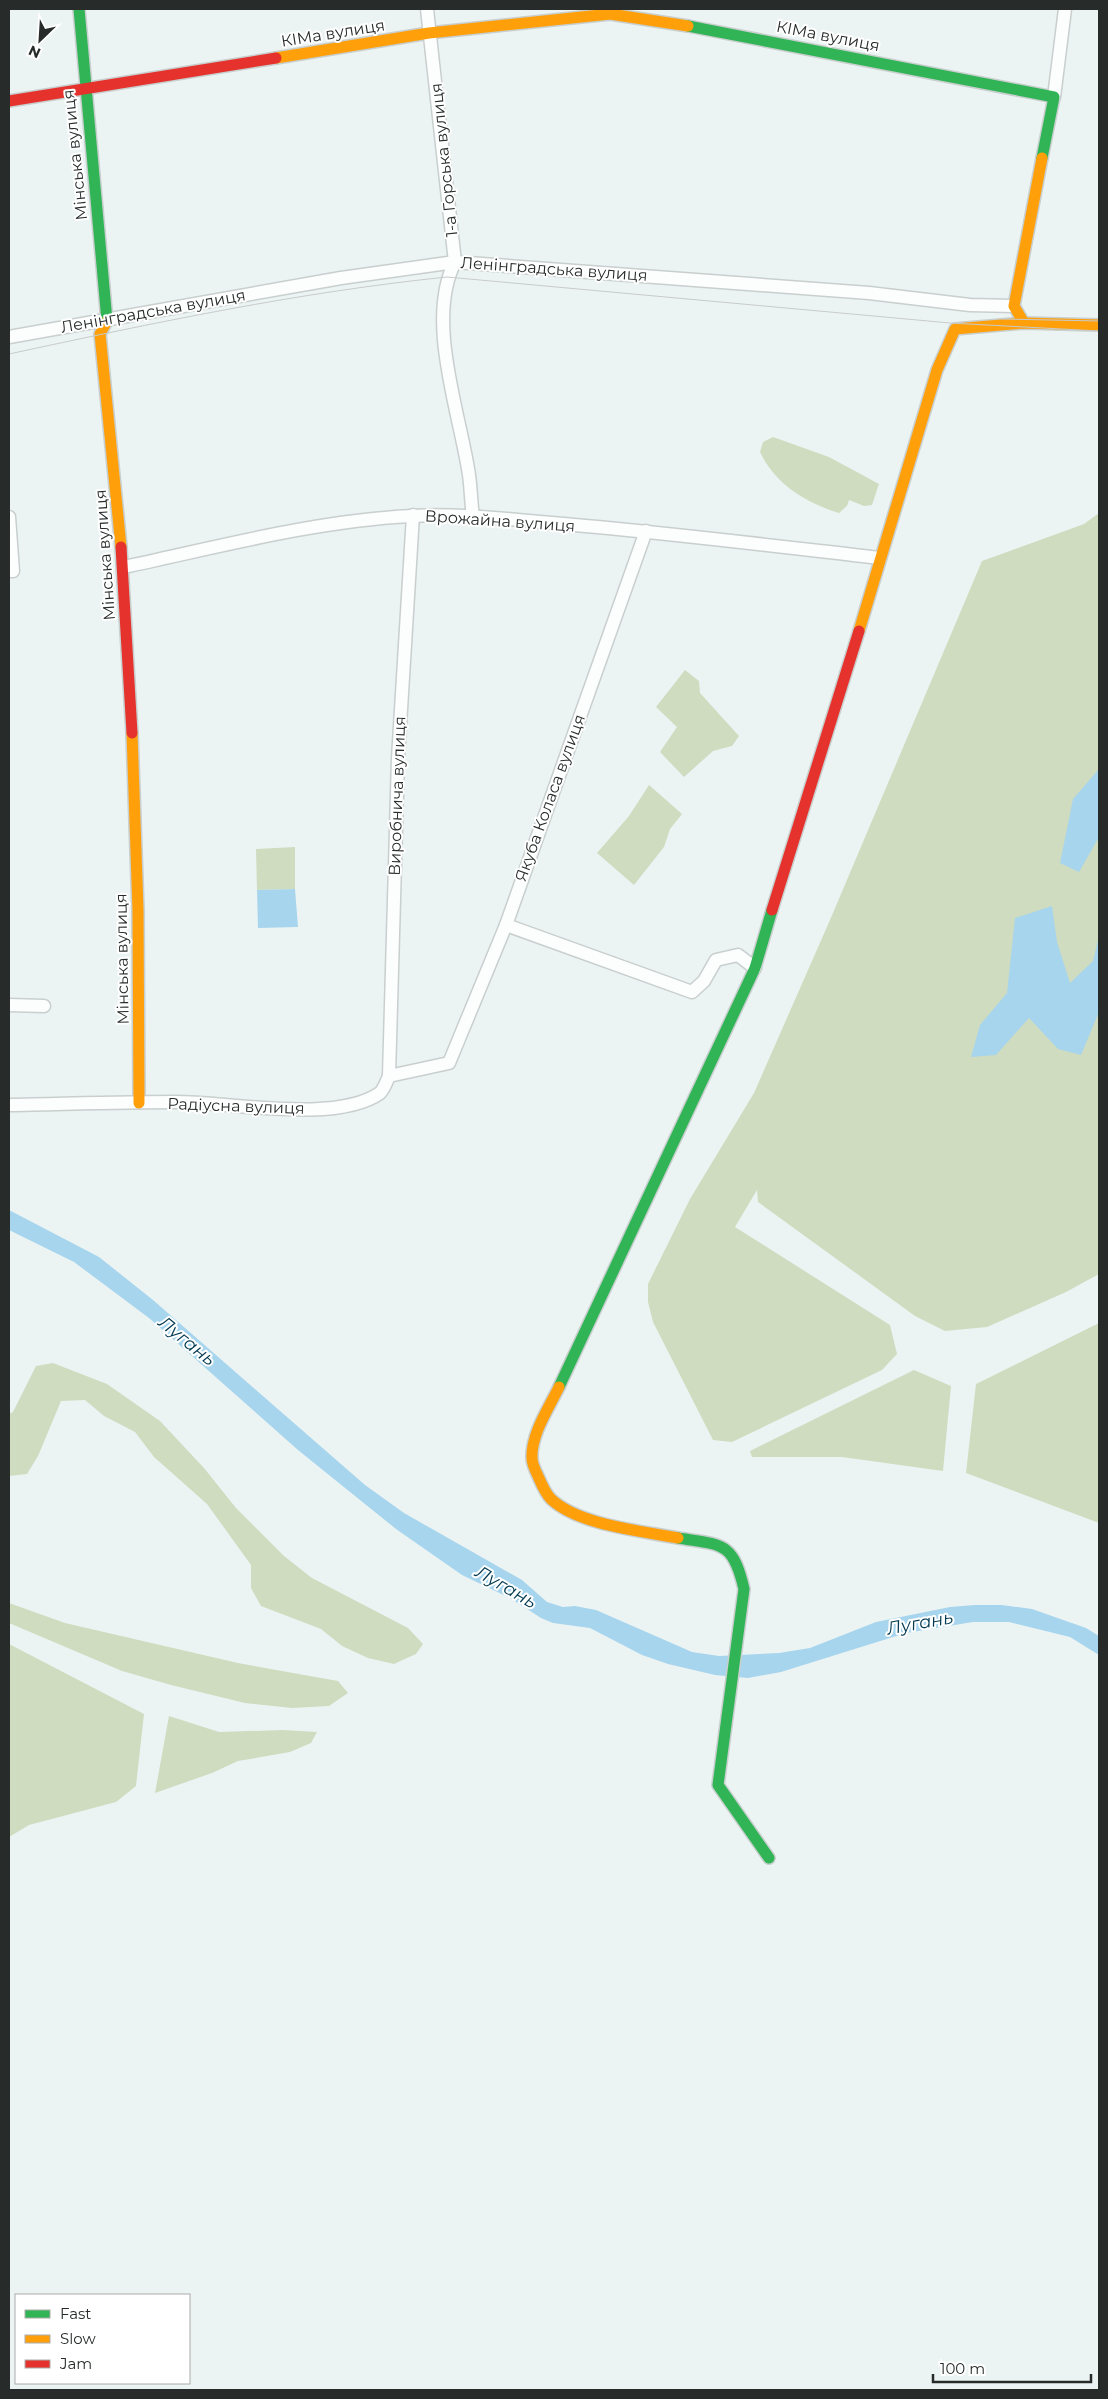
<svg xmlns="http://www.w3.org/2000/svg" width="1108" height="2399" font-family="Montserrat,sans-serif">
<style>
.green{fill:#cfdcc0}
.water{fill:#a7d5ed}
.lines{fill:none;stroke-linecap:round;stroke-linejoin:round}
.street-casing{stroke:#c8cfce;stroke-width:15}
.fast-casing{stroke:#c8cfce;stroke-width:14}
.slow-casing{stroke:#c8cfce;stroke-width:14}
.jam-casing{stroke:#c8cfce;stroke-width:14}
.street{stroke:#fcfdfd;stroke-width:12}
.fast{stroke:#30b455;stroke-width:11}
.slow{stroke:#ff9f0a;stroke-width:11}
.jam{stroke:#e5322d;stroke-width:11}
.tram{stroke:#c8cbca;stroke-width:1}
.labels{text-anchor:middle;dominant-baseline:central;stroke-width:4;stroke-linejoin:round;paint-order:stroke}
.street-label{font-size:16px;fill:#272c2b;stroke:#fff}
.water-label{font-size:18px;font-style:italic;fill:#003950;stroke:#fff}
</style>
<rect width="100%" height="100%" fill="#ecf4f3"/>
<!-- green -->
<g class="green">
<path d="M773 437 829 457 879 484 872 505 864 506 849 500 847 506 839 513C806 503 775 484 760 452L763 442Z"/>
<polygon points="1099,513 1099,1274 1066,1292 987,1327 945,1331 915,1316 758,1202 757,1190 735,1227 890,1325 897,1354 882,1370 732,1442 713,1440 653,1322 648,1302 648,1284 690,1199 754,1093 830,920 982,561 1084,524"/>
<polygon points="685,670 699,681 700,693 739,736 732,746 713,751 684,777 660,752 677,727 656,707"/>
<polygon points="649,785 682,814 670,829 664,847 634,885 597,853 629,816"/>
<polygon points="295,847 295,889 257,890 256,849"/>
<polygon points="1099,1323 1099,1523 966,1473 976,1384"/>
<polygon points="53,1363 107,1384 160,1421 204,1468 236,1508 284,1556 312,1578 408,1628 423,1644 416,1654 394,1664 368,1658 342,1646 321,1629 261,1606 251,1588 251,1565 207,1504 154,1457 135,1432 104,1416 85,1400 61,1401 38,1456 27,1474 9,1476 9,1414 13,1412 36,1366"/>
<polygon points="914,1370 951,1386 943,1471 842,1457 752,1457 750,1451"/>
<polygon points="9,1603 65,1623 238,1663 338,1681 348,1693 329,1706 292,1708 245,1703 171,1685 122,1671 9,1623"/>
<polygon points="9,1644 144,1714 136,1786 116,1802 29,1825 9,1837"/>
<polygon points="169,1716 219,1732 283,1730 317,1732 311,1743 290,1752 238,1761 212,1773 155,1793"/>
</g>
<!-- water -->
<g class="water">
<polygon points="1099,769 1099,837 1079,872 1060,863 1073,799"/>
<polygon points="295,889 298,927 258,928 257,890"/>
<polygon points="1052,906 1057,942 1070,983 1093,961 1099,936 1099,1012 1081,1055 1058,1049 1029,1018 996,1055 971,1057 980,1025 1007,993 1015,918"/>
<polygon points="9,1210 99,1257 153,1300 365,1485 404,1513 522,1580 547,1602 563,1607 575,1606 596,1610 692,1652 719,1656 779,1653 810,1648 876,1622 950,1607 975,1605 1002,1605 1032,1609 1086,1628 1099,1636 1099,1655 1070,1637 1009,1622 973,1622 906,1633 781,1672 748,1678 715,1675 668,1664 642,1655 590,1628 553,1623 541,1618 510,1598 462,1575 396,1529 298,1450 149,1318 74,1262 9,1230"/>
</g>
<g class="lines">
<defs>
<g id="street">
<path d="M427 9 455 262C425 320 460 413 469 475 471 489 471 503 473 517"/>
<polyline points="1054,97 1065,9"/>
<polyline points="9,337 341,278 455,262 869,293 970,305 1014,306"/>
<polyline points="9,517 13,571 9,571"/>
<path d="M124 567C218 547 314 521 411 516 461 513 513 520 564 524 669 533 775 546 880 558"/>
<polyline points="506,925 692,992 704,981 716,960 738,955 755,968"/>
<polyline points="9,1005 44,1006"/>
<polyline points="389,1076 398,758 413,515"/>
<path d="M9 1105C65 1104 121 1102 177 1102 229 1102 336 1124 380 1093 384 1089 387 1081 389 1076L449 1063 506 925 646 531"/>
</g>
<g id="fast">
<polyline points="79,9 107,321"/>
<polyline points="688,26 1054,97 1042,158"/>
<polyline points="559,1387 755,968 772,910"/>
<path d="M678 1538C722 1545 733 1541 744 1589L718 1785 769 1858"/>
</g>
<g id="slow">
<polyline points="276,58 429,33 610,14 688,26"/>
<polyline points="107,321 100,334 121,547"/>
<polyline points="1024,323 1014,306 1042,158"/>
<polyline points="859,631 937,370 955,329 1024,323 1099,325"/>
<polyline points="132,733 138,910 139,1103"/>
<path d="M559 1387C549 1408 531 1434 532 1458 532 1464 535 1470 538 1476 541 1483 545 1493 551 1499 578 1525 642 1531 678 1538"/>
</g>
<g id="jam">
<polyline points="9,101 276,58"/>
<polyline points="121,547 132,733"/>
<polyline points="772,910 859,631"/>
</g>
</defs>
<!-- street casing -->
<use href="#street" class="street-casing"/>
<!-- fast casing -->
<use href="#fast" class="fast-casing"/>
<!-- slow casing -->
<use href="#slow" class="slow-casing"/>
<!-- jam casing -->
<use href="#jam" class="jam-casing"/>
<!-- street -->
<use href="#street" class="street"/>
<!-- fast -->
<use href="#fast" class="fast"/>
<!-- slow -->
<use href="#slow" class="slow"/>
<!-- jam -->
<use href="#jam" class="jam"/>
<!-- tram -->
<g class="tram">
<polyline points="1002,319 1099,321"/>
<path d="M9 354C153 323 300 292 447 277L950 323 1099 331"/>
</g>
</g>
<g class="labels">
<!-- street labels -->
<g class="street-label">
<text transform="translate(333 33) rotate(-9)">КІМа вулиця</text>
<text transform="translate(828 36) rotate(11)">КІМа вулиця</text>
<text transform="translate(75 155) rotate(-96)">Мінська вулиця</text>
<text transform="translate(444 160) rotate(-96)">1-а Горська вулиця</text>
<text transform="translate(554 269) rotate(4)">Ленінградська вулиця</text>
<text transform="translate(153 311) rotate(-10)">Ленінградська вулиця</text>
<text transform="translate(500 521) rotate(4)">Врожайна вулиця</text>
<text transform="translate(105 555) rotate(-94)">Мінська вулиця</text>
<text transform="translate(397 796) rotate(-88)">Виробнича вулиця</text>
<text transform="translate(550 798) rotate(-70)">Якуба Коласа вулиця</text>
<text transform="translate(122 959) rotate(-91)">Мінська вулиця</text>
<text transform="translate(236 1106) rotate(2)">Радіусна вулиця</text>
</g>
<!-- water labels -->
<g class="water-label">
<text transform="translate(187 1341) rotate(39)">Лугань</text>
<text transform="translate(506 1587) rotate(30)">Лугань</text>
<text transform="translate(920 1623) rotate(-10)">Лугань</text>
</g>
</g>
<!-- border -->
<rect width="1108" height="2399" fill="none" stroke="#272c2b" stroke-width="20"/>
<!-- legend -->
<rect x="15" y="2294" width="175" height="90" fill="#ffffff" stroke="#a9abaa"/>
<rect x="25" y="2310" width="25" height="8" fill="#30b455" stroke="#a9abaa"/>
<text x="60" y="2319" font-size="15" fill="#272c2b">Fast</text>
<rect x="25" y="2335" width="25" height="8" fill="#ff9f0a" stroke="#a9abaa"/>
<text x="60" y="2344" font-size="15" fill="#272c2b">Slow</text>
<rect x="25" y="2360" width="25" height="8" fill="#e5322d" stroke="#a9abaa"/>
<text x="60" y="2369" font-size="15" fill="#272c2b">Jam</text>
<!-- north arrow -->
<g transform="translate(40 40) rotate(205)" stroke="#ffffff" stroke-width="4" paint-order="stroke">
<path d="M0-4L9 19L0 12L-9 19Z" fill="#272c2b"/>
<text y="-8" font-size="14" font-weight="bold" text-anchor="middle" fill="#272c2b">N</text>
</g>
<!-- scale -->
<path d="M933 2374v8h158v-8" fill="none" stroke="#272c2b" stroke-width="2.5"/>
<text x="940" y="2374" font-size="15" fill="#272c2b" stroke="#ffffff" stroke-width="4" paint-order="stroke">100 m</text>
</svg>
